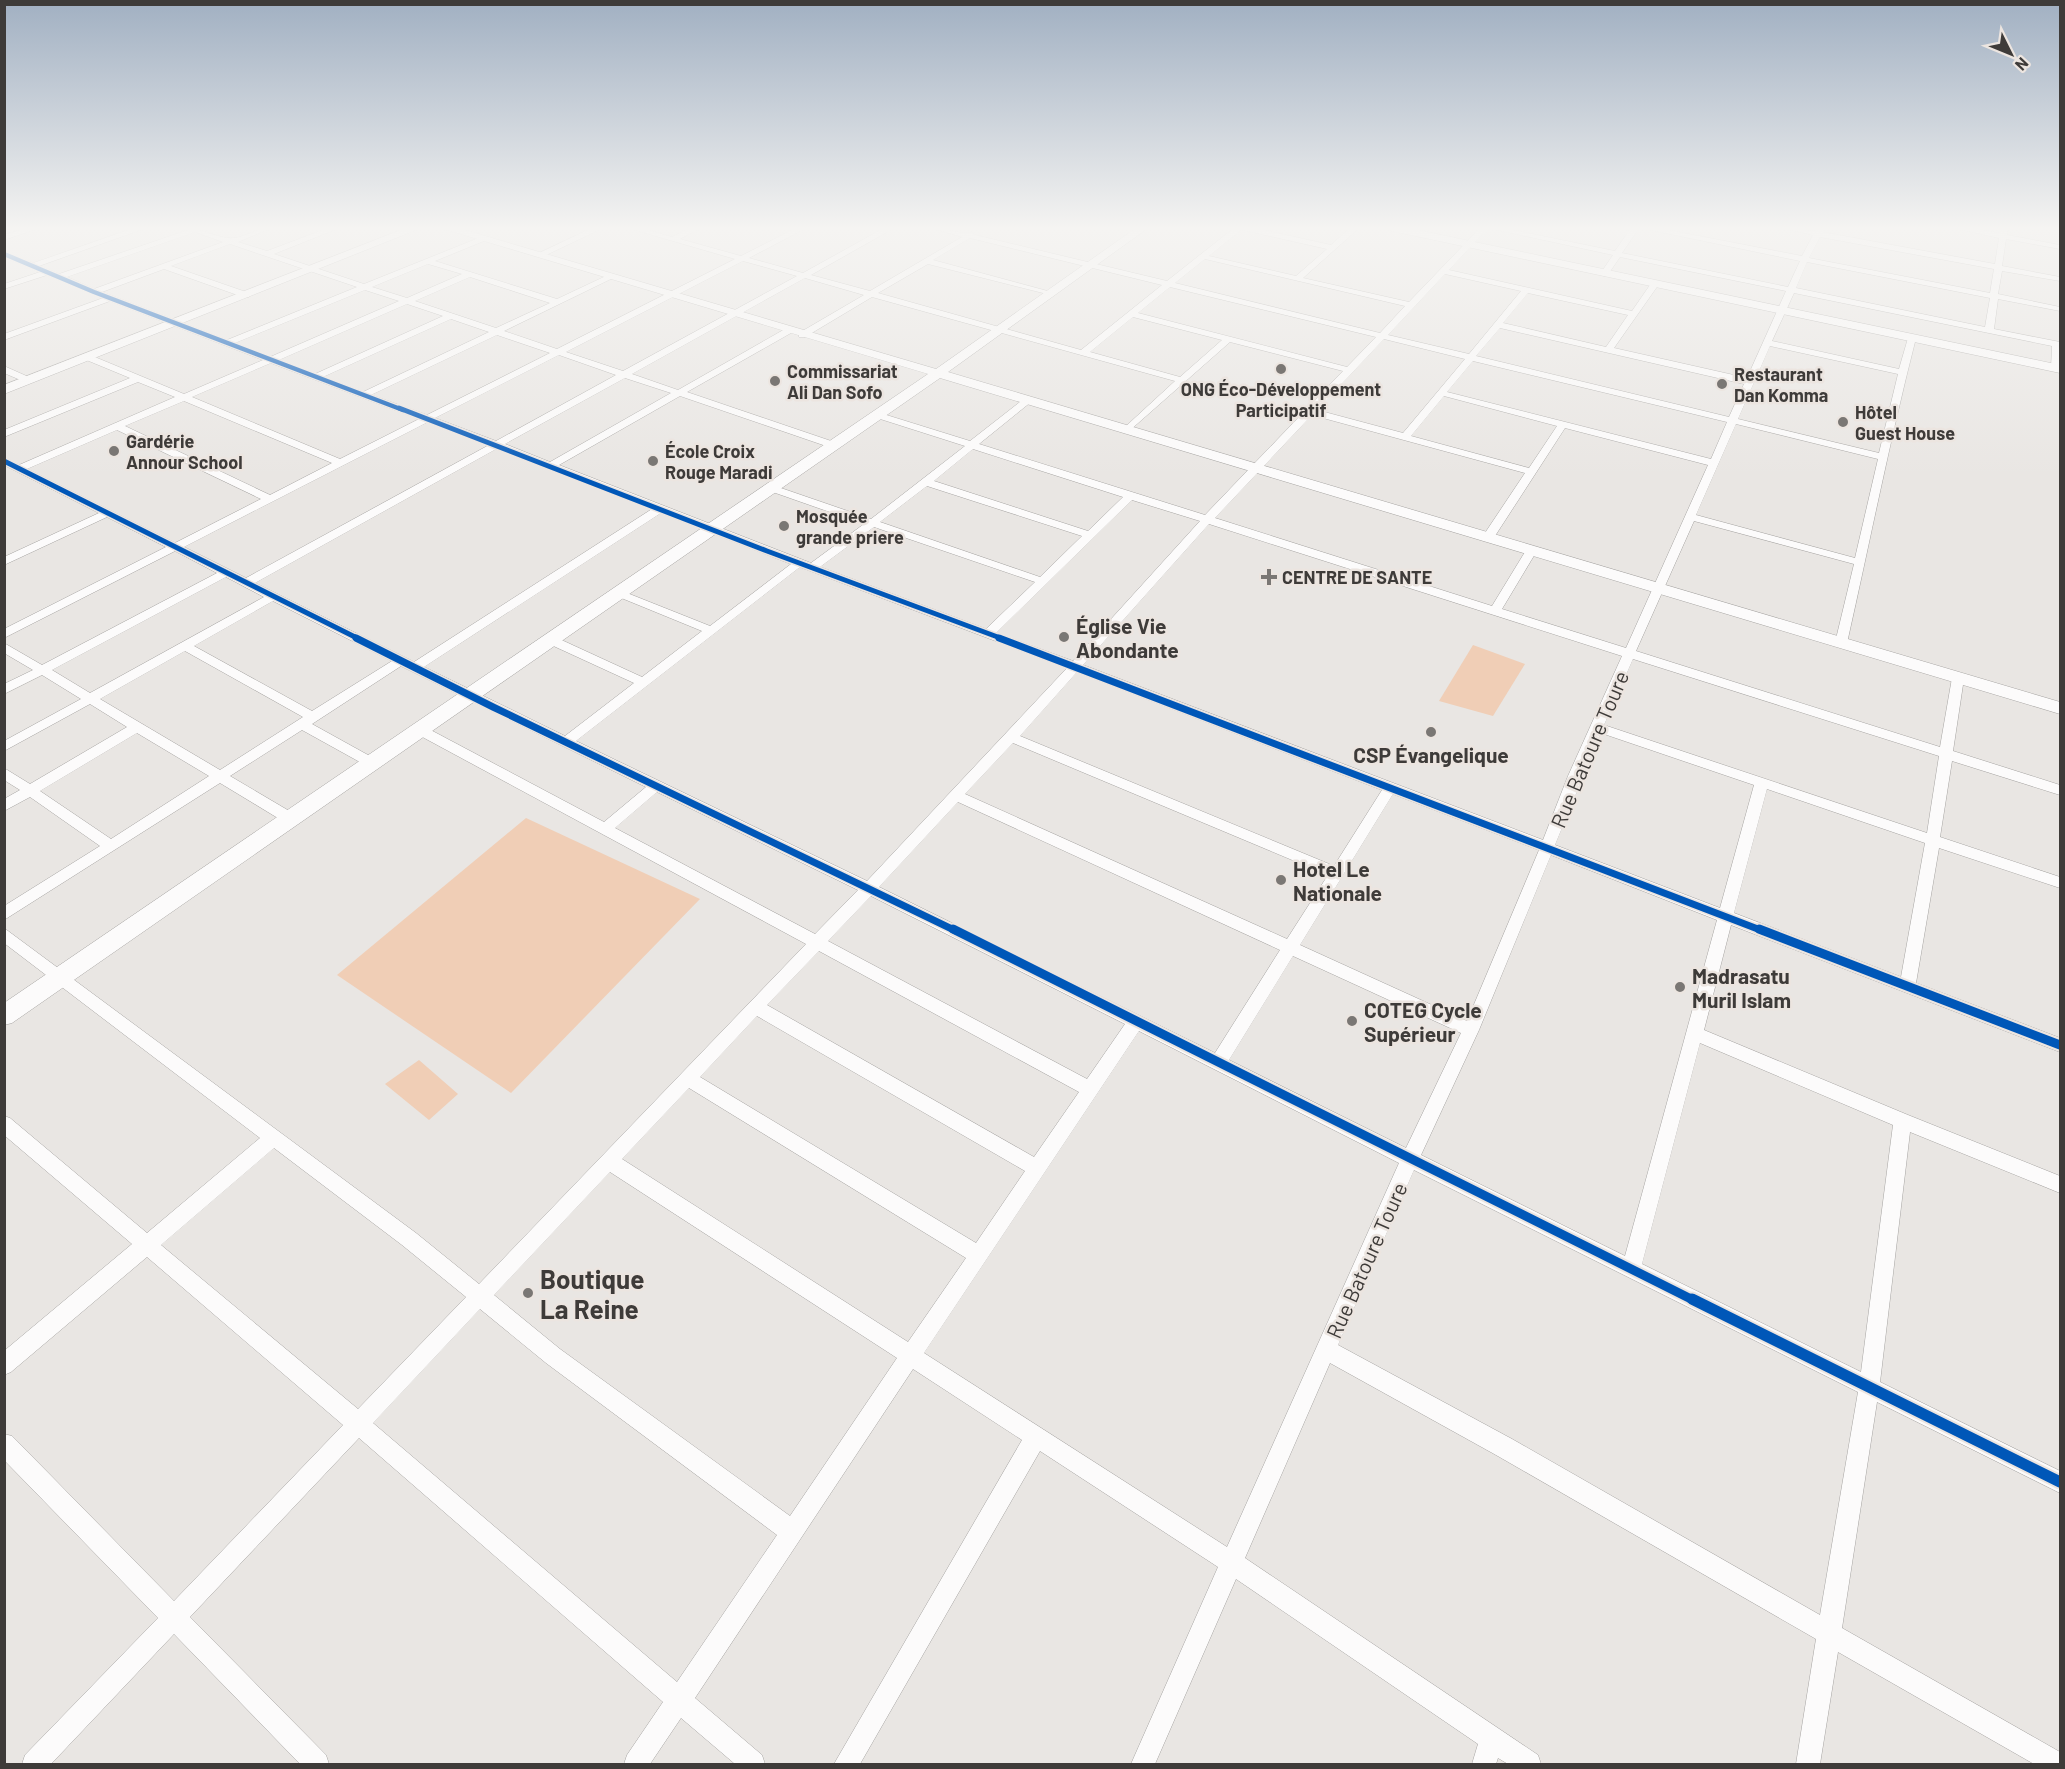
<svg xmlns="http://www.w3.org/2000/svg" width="2065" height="1769" font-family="Barlow,sans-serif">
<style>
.green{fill:#f0ceb6}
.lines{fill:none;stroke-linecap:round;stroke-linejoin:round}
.street-casing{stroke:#a6a4a2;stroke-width:1}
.secondary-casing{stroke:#a6a4a2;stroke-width:1}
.street{fill:#fcfbfb;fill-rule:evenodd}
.secondary{fill:#fcfbfb;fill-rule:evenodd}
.cycleway-far4-casing{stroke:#ece5e0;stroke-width:7}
.cycleway-far3-casing{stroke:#ece5e0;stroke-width:8}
.cycleway-far2-casing{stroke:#ece5e0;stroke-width:10}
.cycleway-far1-casing{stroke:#ece5e0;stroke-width:13}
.cycleway-casing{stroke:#ece5e0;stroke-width:15}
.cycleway-far4{stroke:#0057b8;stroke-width:4.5}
.cycleway-far3{stroke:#0057b8;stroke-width:5}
.cycleway-far2{stroke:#0057b8;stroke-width:7}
.cycleway-far1{stroke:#0057b8;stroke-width:9}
.cycleway{stroke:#0057b8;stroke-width:11}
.poi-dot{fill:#7a7774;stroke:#ece5e0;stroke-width:2}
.labels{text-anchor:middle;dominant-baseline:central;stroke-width:5;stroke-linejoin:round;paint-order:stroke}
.far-poi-label{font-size:18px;font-weight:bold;fill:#3e3b39;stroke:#ece5e0;text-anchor:start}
.poi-label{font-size:21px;font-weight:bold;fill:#3e3b39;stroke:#ece5e0;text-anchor:start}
.street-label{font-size:21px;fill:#3e3b39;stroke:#ece5e0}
.near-poi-label{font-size:26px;font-weight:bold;fill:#3e3b39;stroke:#ece5e0;text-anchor:start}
</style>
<rect width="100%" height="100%" fill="#e9e6e3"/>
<!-- green -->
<g class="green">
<polygon points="1473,645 1525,664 1493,716 1439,701"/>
<polygon points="526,818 700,899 511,1093 337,975"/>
<polygon points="419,1060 458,1094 429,1120 385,1084"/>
</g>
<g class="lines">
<defs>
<g id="street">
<polygon points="27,228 39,228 4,240 4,235"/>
<path d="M134 228H146L39 266 59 274 188 230 186 228C202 228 214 237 229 238 240 240 256 228 271 228L238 242 267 251 328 228H339L274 254 364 284 481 237 485 239 484 241 435 261 557 299 608 275 615 277 504 331 557 349 735 259 628 228H641L672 237 690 228H700L680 239 741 256 796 228H806L749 258 803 273 884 228H894L811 275 870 291 962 237 932 228C944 228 961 235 972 232L975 235 1167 281 1234 228H1254L1331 245 1350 228H1359L1303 278 1409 302 1480 228H1503L1615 251 1631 228H1639L1622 253 1788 287 1800 261 1641 228H1658L1802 256 1813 235 1782 228 1815 231 1816 228H1824L1822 232 1995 264 1999 238 1954 228H1971L1999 233 2000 228H2008L2007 235 2060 245V249L2006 239 2002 266 2060 277V281L2002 271 1998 294 2060 307V311L1998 299 1994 329 2060 342V368L2056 371 2051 368 2052 346 1794 293 1772 341 1899 369 1908 338 1912 335 1916 338C1890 439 1870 541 1847 643L1841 647 1835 643 1854 564 1694 521 1636 651 1940 747 1952 678 1954 675H1962L1964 678 1953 751 2060 785V795L1952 761 1940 837 2060 877V888L1939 848 1916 983 2060 1038V1052L1731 925 1704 1030 1908 1115 2060 1176V1193L1910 1132 1880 1382 2060 1471V1493L1877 1402 1842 1628 2060 1752V1764H2034L1838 1652 1820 1764H1796L1816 1639 1496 1455 1330 1363 1245 1558 1538 1755 1541 1764H1508L1498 1758 1496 1764H1472L1478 1744 1236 1579 1155 1764H1131L1218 1567 1040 1451 860 1764H834L1022 1440 913 1369 695 1698 762 1755 765 1764H735L681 1718 650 1764H624L627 1755 663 1702 359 1438 190 1617 326 1755 329 1764H300L174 1634 51 1764H22L25 1755 158 1618 4 1460V1434L12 1436 174 1601 343 1425 147 1257 11 1372 4 1375V1351L132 1244 4 1135V1116L10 1118 147 1233 260 1138 4 943V928L416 1233 479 1284 806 944 415 733 413 730 415 727H425L604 822 646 787 401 666 312 724 377 760 379 763 377 766H367L302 730 230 776 296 815 298 819 296 823H286L220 783 4 920V906L100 846 30 797 4 811V799L20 790 4 780V768L30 784 127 727 90 704 4 751V741L81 699 42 675 4 694V684L33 670 4 653V643L42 665 217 573 175 551 4 638V629L166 547 107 517 4 565V557L99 513 4 465V458L19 465 175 397 138 382 4 437V430L130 378 84 359V355H90L184 394 263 360 110 301 4 340V334L103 298 47 275 4 289V284L40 272 4 257V252L33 263ZM1488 228 1613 255 1600 274 1604 276H1607L1620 257 1786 291 1747 378 1614 348 1659 284 1658 282H1652L1632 311 1449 270ZM1241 230H1243L1327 249 1296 276 1209 256ZM195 232 223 242 94 289 67 277ZM1820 237 1994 269 1990 293 1809 258ZM970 238 1162 285 1081 350 878 293 928 264 1051 295 1055 293 933 260ZM230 244 357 287 227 340 102 292 164 269 243 297H249V293L171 266ZM1205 259 1405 306 1380 333 1175 283ZM743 261 797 276 623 371 566 352ZM1807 262 1990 298 1985 327 1796 288ZM428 264 462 274 407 298 372 287ZM1445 274 1521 291 1469 354 1388 335ZM470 277 550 303 496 328 415 301ZM805 278 864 295 799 333V337H805L872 297 1175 381 1125 427 1123 429 1128 432 1230 342 1343 371 1205 515 979 444 1031 402V398H1025L970 441 880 413H874V417L965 446 871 519 775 486H767V490L864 524 811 563 559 465 680 396 829 447H837V443L687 392 791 333V329H785L678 390 632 374ZM1170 287 1376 337 1347 367 1138 313ZM365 290 399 301 270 357 235 343ZM1528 293 1628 315 1606 347 1503 323ZM407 304 443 316 315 374 279 360ZM1133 317 1222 340 1180 377 1090 352ZM451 319 489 332 363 392 323 377ZM1500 328 1744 384 1729 417 1476 356ZM497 335 550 353 427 415 371 395ZM1384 339 1465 359 1403 433 1317 410ZM1770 346 1898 374 1879 453 1738 419ZM559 355 616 375 496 441 435 418ZM1473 361 1727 422 1711 459 1447 392ZM271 363 419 419 340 459 192 397ZM625 378 671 393 550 462 505 444ZM1444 396 1557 426 1529 468 1411 436ZM184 401 332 463 270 495 125 426ZM1312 415 1525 473 1483 536 1489 539 1495 536 1565 428 1708 465 1626 648 1502 609 1538 549 1536 547H1528L1492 606 1215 518ZM428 422 489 445 246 578 184 547ZM1736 424 1878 459 1855 558 1696 515ZM117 430 261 499 175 543 27 469ZM498 448 652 509 414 662 255 583ZM973 449 1123 497 1088 531 934 481ZM927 486 1082 536 1040 577 880 522ZM1132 500 1200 521 1073 661 996 633ZM661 513 791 564 710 626 622 591H614V595L702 631 642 677 555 637H547V643L634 683 565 736 424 667ZM1209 524 1622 656 1568 776 1543 840 1083 665ZM874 527 1035 582 986 629 820 567ZM800 567 1067 668 867 881 576 741ZM226 577 264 597 90 693 52 670ZM273 601 392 661 312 711 194 646ZM185 651 303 717 220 770 100 699ZM1633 659 1939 756 1927 833 1604 725ZM1077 672 1382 790 1334 866 1020 736ZM137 733 209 776 111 839 40 791ZM1601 733 1754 785 1720 908 1555 845ZM1013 743 1328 875 1287 939 965 794ZM1767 789 1925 843 1901 977 1734 913ZM657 792 858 890 815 934 615 828ZM1393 794 1539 850 1467 1021 1300 945ZM958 802 1280 950 1215 1053 879 887ZM1551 855 1717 920 1625 1256 1421 1155 1479 1030ZM871 896 1125 1024 1087 1079 828 941ZM819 951 1079 1092 1034 1157 767 1005ZM1293 956 1461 1033 1406 1148 1229 1060ZM757 1016 1025 1171 976 1243 700 1077ZM1139 1031 1399 1163 1227 1547 924 1353ZM1700 1043 1893 1125 1861 1372 1642 1264ZM689 1088 966 1258 908 1342 622 1159ZM274 1148 402 1245 466 1297 358 1409 161 1245ZM1414 1170 1858 1392 1820 1615 1512 1439 1338 1345ZM610 1172 897 1358 790 1516 560 1349 494 1295ZM480 1309 546 1363 777 1535 677 1682 373 1423Z"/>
<polygon points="592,228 603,228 542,257 535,255"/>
<polygon points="4,366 31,378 33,380 25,382 4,373"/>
</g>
<g id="secondary">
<polygon points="406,228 421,228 4,394 4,385"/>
<polygon points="441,228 458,228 936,369 1136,228 1148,228 948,372 2060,702 2060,714 940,378 12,1023 4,1025 4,1003 928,374"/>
<polygon points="1387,228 1408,228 2060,365 2060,373 1392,231"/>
</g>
</defs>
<!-- street casing -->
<use href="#street" class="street-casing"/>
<!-- secondary casing -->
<use href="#secondary" class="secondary-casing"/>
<!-- street -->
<use href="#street" class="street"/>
<!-- secondary -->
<use href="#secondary" class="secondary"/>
<defs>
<polyline id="cycleway-far4" points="4,254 94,292 403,410"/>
<g id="cycleway-far3">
<polyline points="399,408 767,551 1003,639"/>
<polyline points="4,461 359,639"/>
</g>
<g id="cycleway-far2">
<polyline points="356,638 493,707 956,931"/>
<polyline points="999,638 1763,931"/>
</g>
<g id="cycleway-far1">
<polyline points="953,929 1695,1301"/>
<polyline points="1759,929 2060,1045"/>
</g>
<polyline id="cycleway" points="1692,1299 2060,1482"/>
</defs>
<!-- cycleway-far4 casing -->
<use href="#cycleway-far4" class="cycleway-far4-casing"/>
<!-- cycleway-far3 casing -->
<use href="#cycleway-far3" class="cycleway-far3-casing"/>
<!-- cycleway-far2 casing -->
<use href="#cycleway-far2" class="cycleway-far2-casing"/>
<!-- cycleway-far1 casing -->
<use href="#cycleway-far1" class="cycleway-far1-casing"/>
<!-- cycleway casing -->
<use href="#cycleway" class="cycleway-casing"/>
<!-- cycleway-far4 -->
<use href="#cycleway-far4" class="cycleway-far4"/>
<!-- cycleway-far3 -->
<use href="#cycleway-far3" class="cycleway-far3"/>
<!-- cycleway-far2 -->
<use href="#cycleway-far2" class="cycleway-far2"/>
<!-- cycleway-far1 -->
<use href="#cycleway-far1" class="cycleway-far1"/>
<!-- cycleway -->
<use href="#cycleway" class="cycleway"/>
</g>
<!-- sky -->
<linearGradient id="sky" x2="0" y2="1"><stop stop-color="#a1b0c2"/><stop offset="0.48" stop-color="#f5f4f2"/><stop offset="1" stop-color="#f5f4f2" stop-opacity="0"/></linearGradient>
<rect width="2065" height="476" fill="url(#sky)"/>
<!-- markers -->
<g class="poi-dot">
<circle cx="1281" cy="369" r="6"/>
<circle cx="775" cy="381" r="6"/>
<circle cx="1722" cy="384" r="6"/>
<circle cx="1843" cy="422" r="6"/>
<circle cx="114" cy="451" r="6"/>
<circle cx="653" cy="461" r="6"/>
<circle cx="784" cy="526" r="6"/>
<path d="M1266 568h6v6h6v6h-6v6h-6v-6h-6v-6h6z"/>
<circle cx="1064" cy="637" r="6"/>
<circle cx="1431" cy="732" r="6"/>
<circle cx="1281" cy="880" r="6"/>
<circle cx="1680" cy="987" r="6"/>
<circle cx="1352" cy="1021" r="6"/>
<circle cx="528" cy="1293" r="6"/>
</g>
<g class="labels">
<!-- far-poi labels -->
<g class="far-poi-label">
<text x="787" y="371">Commissariat<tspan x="787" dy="21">Ali Dan Sofo</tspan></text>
<text x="1734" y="374">Restaurant<tspan x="1734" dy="21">Dan Komma</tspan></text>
<text x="1281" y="389" text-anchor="middle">ONG Éco-Développement<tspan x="1281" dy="21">Participatif</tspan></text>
<text x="1855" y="412">Hôtel<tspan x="1855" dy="21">Guest House</tspan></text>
<text x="126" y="441">Gardérie<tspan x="126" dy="21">Annour School</tspan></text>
<text x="665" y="451">École Croix<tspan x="665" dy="21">Rouge Maradi</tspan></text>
<text x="796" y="516">Mosquée<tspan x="796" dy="21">grande priere</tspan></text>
<text x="1282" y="577">CENTRE DE SANTE</text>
</g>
<!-- poi labels -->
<g class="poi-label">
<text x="1076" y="625">Église Vie<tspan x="1076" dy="24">Abondante</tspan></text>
<text x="1431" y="754" text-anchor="middle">CSP Évangelique</text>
<text x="1293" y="868">Hotel Le<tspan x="1293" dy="24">Nationale</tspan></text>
<text x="1692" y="975">Madrasatu<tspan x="1692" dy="24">Muril Islam</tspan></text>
<text x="1364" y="1009">COTEG Cycle<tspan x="1364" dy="24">Supérieur</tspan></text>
</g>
<!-- street labels -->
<g class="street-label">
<text transform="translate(1589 749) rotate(-67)">Rue Batoure Toure</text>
<text transform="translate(1366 1260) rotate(-66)">Rue Batoure Toure</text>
</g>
<!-- near-poi labels -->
<g class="near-poi-label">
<text x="540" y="1278">Boutique<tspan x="540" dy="30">La Reine</tspan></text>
</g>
</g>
<!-- border -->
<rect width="2065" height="1769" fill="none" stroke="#3e3b39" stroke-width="12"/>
<!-- north arrow -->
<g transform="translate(2011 54) rotate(133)" stroke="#ece5e0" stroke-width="4.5" paint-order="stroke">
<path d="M0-4.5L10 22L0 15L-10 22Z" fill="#3e3b39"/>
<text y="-9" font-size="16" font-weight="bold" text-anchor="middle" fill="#3e3b39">N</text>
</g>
</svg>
